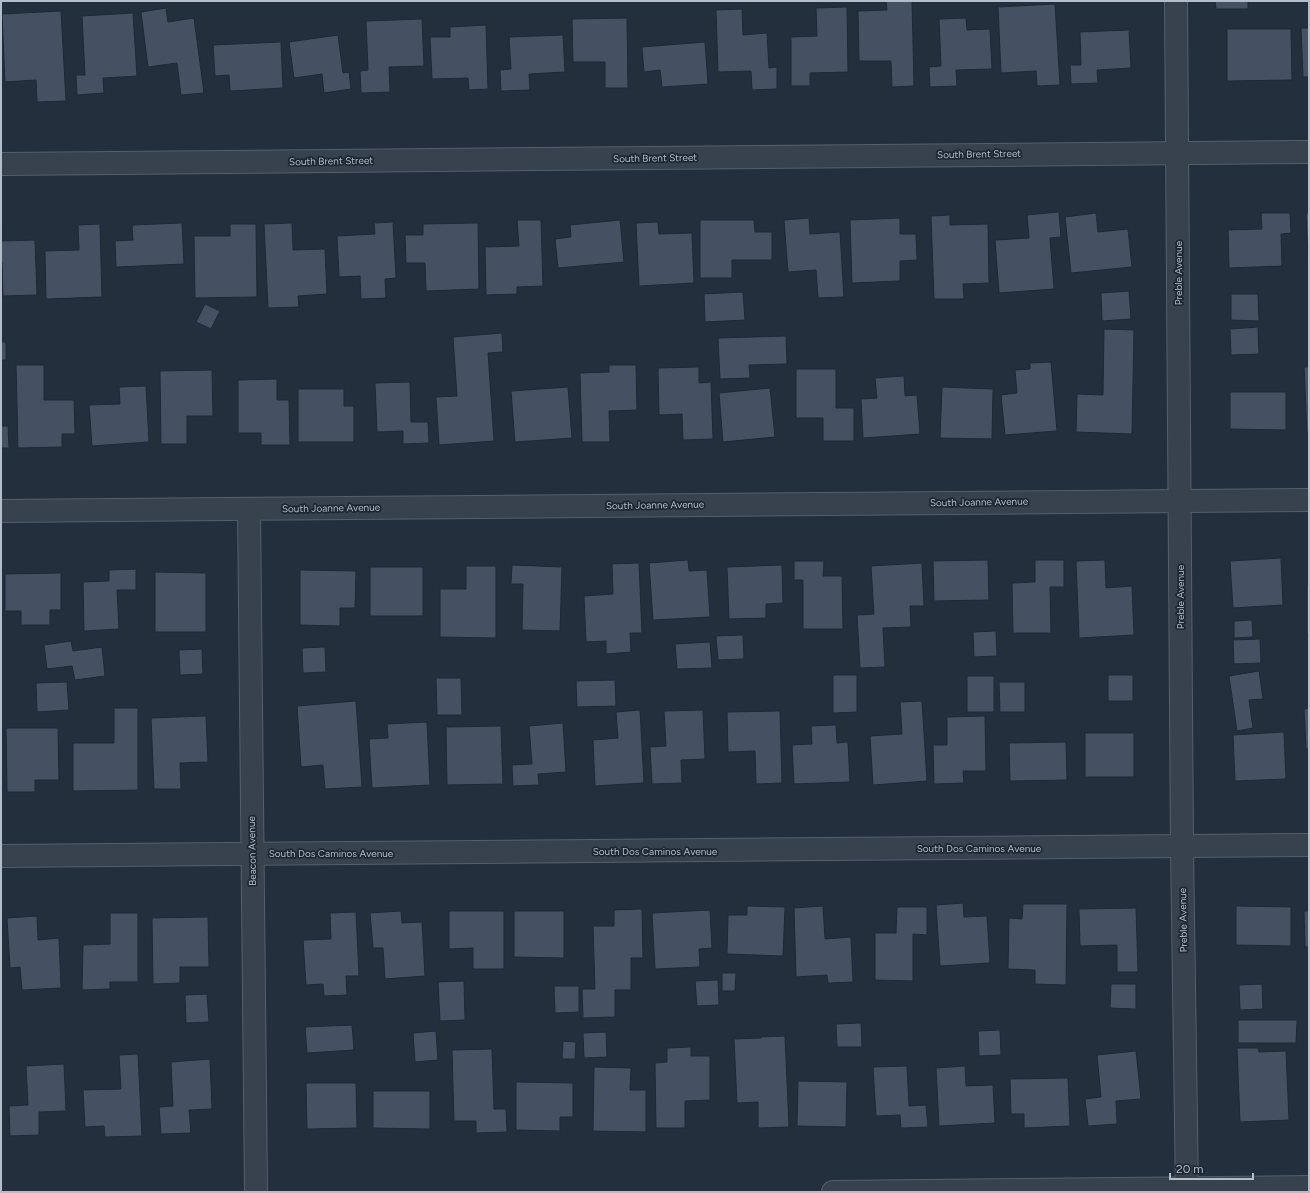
<svg xmlns="http://www.w3.org/2000/svg" width="1310" height="1193" font-family="Figtree,sans-serif">
<style>
.building{fill:#455162;stroke:#1f2835}
.lines{fill:none;stroke-linecap:round;stroke-linejoin:round}
.minor-casing{stroke:#565f6c;stroke-width:24}
.minor{stroke:#38414e;stroke-width:22}
.labels{text-anchor:middle;dominant-baseline:central;stroke-width:3.5;stroke-linejoin:round;paint-order:stroke}
.street-label{font-size:10px;fill:#b4bcc9;stroke:#1d2633}
</style>
<rect width="100%" height="100%" fill="#242f3e"/>
<!-- building -->
<g class="building">
<polygon points="886,1 912,1 914,86 892,87 891,61 859,61 858,11 887,10"/>
<polygon points="1215,1 1248,1 1248,9 1216,9"/>
<polygon points="1055,4 1060,85 1037,86 1036,71 1001,73 998,7"/>
<polygon points="847,7 848,72 810,73 810,86 791,86 791,37 817,36 816,8"/>
<polygon points="166,8 168,22 194,18 204,93 181,95 177,63 148,67 141,12"/>
<polygon points="742,9 743,35 767,33 769,68 777,67 777,89 752,90 751,71 718,72 716,10"/>
<polygon points="61,11 66,101 37,102 36,80 5,82 2,14"/>
<polygon points="133,13 137,76 103,78 104,93 77,95 76,75 85,75 82,16"/>
<polygon points="627,18 628,88 605,88 605,62 573,62 572,19"/>
<polygon points="966,18 967,30 990,29 992,69 956,70 957,86 930,87 929,67 941,66 939,19"/>
<polygon points="422,19 424,66 389,67 390,92 361,93 360,71 368,70 366,21"/>
<polygon points="486,25 488,89 469,90 468,78 432,79 430,37 450,37 450,27"/>
<polygon points="1301,28 1309,28 1309,77 1303,77"/>
<polygon points="1227,29 1291,29 1292,80 1227,81"/>
<polygon points="1129,30 1131,68 1097,70 1098,83 1071,84 1070,65 1081,65 1080,32"/>
<polygon points="338,35 343,73 349,72 351,89 324,93 322,74 294,78 289,42"/>
<polygon points="563,35 565,72 529,74 530,90 501,91 500,70 511,69 509,37"/>
<polygon points="281,42 283,88 230,91 229,75 215,76 213,45"/>
<polygon points="705,42 708,84 662,87 660,70 644,72 642,47"/>
<polygon points="1059,212 1061,237 1050,238 1054,289 999,293 995,240 1029,238 1027,215"/>
<polygon points="1096,213 1098,232 1128,229 1132,267 1071,273 1065,217"/>
<polygon points="1261,213 1290,213 1291,233 1281,234 1282,266 1229,268 1228,230 1262,229"/>
<polygon points="1306,213 1309,213 1309,279"/>
<polygon points="950,215 950,225 988,224 989,283 963,284 964,299 934,299 931,216"/>
<polygon points="809,218 810,234 840,232 844,297 818,298 816,270 788,272 784,220"/>
<polygon points="900,218 900,234 916,234 917,260 900,261 900,281 852,283 850,220"/>
<polygon points="517,220 541,220 543,286 517,287 517,294 486,295 485,247 519,246"/>
<polygon points="620,220 624,262 558,268 555,239 571,237 570,225"/>
<polygon points="700,220 754,220 755,232 772,232 772,260 732,260 732,278 700,278"/>
<polygon points="393,222 396,278 385,279 386,298 361,299 360,276 339,277 337,236 375,234 374,223"/>
<polygon points="658,222 659,234 692,233 694,283 639,286 636,223"/>
<polygon points="182,223 184,264 116,267 115,241 133,240 132,225"/>
<polygon points="292,223 293,250 325,249 327,294 298,296 299,307 268,308 264,224"/>
<polygon points="478,223 479,289 426,291 425,263 406,263 405,235 423,235 423,224"/>
<polygon points="1,224 2,224 2,241 35,240 37,295 3,296 2,262 1,262"/>
<polygon points="100,224 102,297 46,299 45,251 79,250 78,225"/>
<polygon points="230,224 256,224 257,297 195,298 194,236 230,236"/>
<polygon points="1129,291 1131,319 1102,321 1101,293"/>
<polygon points="743,292 745,320 705,322 704,294"/>
<polygon points="1231,294 1258,294 1259,321 1231,320"/>
<polygon points="205,304 220,311 211,329 196,322"/>
<polygon points="1258,327 1259,354 1231,355 1230,329"/>
<polygon points="1104,329 1134,330 1132,434 1076,432 1077,394 1103,395"/>
<polygon points="502,333 503,352 488,353 494,441 439,445 436,397 457,396 453,337"/>
<polygon points="786,336 787,364 749,365 750,378 720,379 718,338"/>
<rect x="1" y="342" width="5" height="18"/>
<polygon points="1051,362 1057,431 1005,435 1001,395 1017,393 1015,370 1030,369 1030,363"/>
<polygon points="16,365 44,365 44,400 74,400 75,434 62,434 62,447 18,448"/>
<polygon points="609,365 636,365 637,410 609,411 610,442 582,442 580,373 609,372"/>
<polygon points="699,367 699,383 711,382 713,439 683,440 682,414 659,415 658,368"/>
<polygon points="1304,367 1309,367 1309,433 1307,433"/>
<polygon points="796,369 836,369 836,408 854,408 854,441 823,441 823,418 796,418"/>
<polygon points="212,370 213,416 187,416 187,444 161,444 160,371"/>
<polygon points="904,376 905,396 917,395 920,434 863,438 861,399 877,398 875,378"/>
<polygon points="277,379 277,400 289,400 290,445 261,445 261,433 238,433 238,380"/>
<polygon points="410,382 411,422 428,422 429,443 403,444 403,431 377,432 375,383"/>
<polygon points="146,386 149,442 92,446 89,405 120,404 119,387"/>
<polygon points="568,387 572,438 515,442 511,391"/>
<polygon points="942,387 993,389 992,439 940,438"/>
<polygon points="770,388 775,437 723,442 719,393"/>
<polygon points="298,389 344,389 344,406 354,406 354,442 298,442"/>
<polygon points="1230,392 1286,392 1286,430 1230,429"/>
<polygon points="1,426 8,426 9,448 1,448"/>
<polygon points="1281,558 1283,605 1233,608 1230,561"/>
<polygon points="688,560 689,571 707,570 710,617 653,620 649,563"/>
<polygon points="988,560 989,600 934,601 933,561"/>
<polygon points="1035,560 1064,560 1064,587 1050,587 1051,633 1013,633 1012,583 1035,582"/>
<polygon points="1105,560 1106,588 1132,586 1134,635 1079,638 1076,561"/>
<polygon points="794,561 824,561 823,576 842,576 843,629 803,629 803,580 794,580"/>
<polygon points="639,563 642,633 630,633 631,652 606,654 606,641 586,642 584,596 613,594 612,564"/>
<polygon points="922,563 924,606 910,606 911,627 883,628 885,667 860,668 857,615 874,614 871,566"/>
<polygon points="512,565 562,567 560,631 522,630 523,584 511,584"/>
<polygon points="782,565 783,603 766,604 766,618 729,619 727,567"/>
<polygon points="466,566 496,566 496,638 440,637 440,589 466,589"/>
<rect x="370" y="567" width="53" height="49"/>
<polygon points="136,569 136,590 117,590 119,629 84,631 83,582 109,581 109,570"/>
<polygon points="300,570 356,571 355,608 340,608 340,626 300,625"/>
<polygon points="155,572 206,573 206,632 155,632"/>
<polygon points="61,573 61,610 50,610 50,625 21,625 21,611 5,611 5,574"/>
<rect x="1307" y="585" width="2" height="49"/>
<polygon points="1252,620 1253,637 1234,638 1234,621"/>
<polygon points="996,631 997,656 974,657 973,632"/>
<polygon points="743,635 744,659 718,660 716,636"/>
<polygon points="1260,639 1261,663 1234,664 1233,640"/>
<polygon points="71,641 73,651 102,647 105,676 75,680 72,666 47,669 44,645"/>
<polygon points="710,642 712,668 677,669 675,644"/>
<polygon points="325,647 326,672 303,673 302,648"/>
<polygon points="202,649 203,674 180,675 179,650"/>
<polygon points="1259,671 1263,699 1249,700 1253,728 1237,731 1229,676"/>
<polygon points="833,675 857,675 857,712 833,713"/>
<rect x="1108" y="675" width="25" height="26"/>
<rect x="967" y="676" width="27" height="36"/>
<polygon points="436,678 461,678 462,715 437,715"/>
<polygon points="615,680 616,706 577,707 576,681"/>
<polygon points="67,682 69,710 37,712 36,683"/>
<polygon points="999,682 1025,682 1025,712 1000,712"/>
<polygon points="356,701 362,787 325,789 323,765 301,767 297,706"/>
<polygon points="922,701 927,781 873,785 870,736 902,734 900,702"/>
<polygon points="114,708 138,708 138,790 73,791 73,743 114,743"/>
<polygon points="1309,708 1309,749 1306,749 1304,709"/>
<polygon points="640,710 644,783 595,786 593,740 618,738 616,712"/>
<polygon points="703,710 705,759 681,760 682,783 652,784 650,747 666,746 664,711"/>
<polygon points="780,711 782,783 756,784 755,751 728,752 727,712"/>
<polygon points="206,716 208,762 180,763 181,789 154,789 151,718"/>
<polygon points="985,716 986,771 963,771 964,783 934,784 933,745 947,745 947,717"/>
<polygon points="427,722 430,785 372,788 369,739 388,738 387,724"/>
<polygon points="563,723 566,772 538,774 539,785 513,786 512,765 532,764 529,726"/>
<polygon points="836,725 837,743 848,742 850,782 794,784 792,745 812,744 811,726"/>
<polygon points="501,726 503,784 447,785 446,727"/>
<polygon points="6,728 58,728 59,780 35,780 35,792 7,792"/>
<polygon points="1284,732 1286,779 1235,781 1233,735"/>
<rect x="1085" y="733" width="49" height="44"/>
<polygon points="1066,742 1067,780 1010,781 1009,743"/>
<polygon points="963,903 964,917 987,916 990,963 940,966 936,905"/>
<polygon points="1023,904 1067,904 1066,985 1035,984 1035,970 1008,969 1009,918 1022,919"/>
<polygon points="747,906 785,907 783,956 727,954 728,915 747,915"/>
<polygon points="823,906 825,939 851,937 853,982 828,983 827,975 796,977 794,908"/>
<polygon points="1236,906 1291,907 1291,946 1236,945"/>
<polygon points="897,907 927,907 927,935 913,934 913,981 875,980 875,933 896,933"/>
<polygon points="1136,908 1138,972 1117,972 1117,945 1080,946 1079,909"/>
<polygon points="642,909 643,958 631,958 631,990 615,990 615,1017 583,1018 582,989 595,989 593,926 614,926 614,910"/>
<polygon points="710,910 712,948 699,949 700,967 655,969 652,913"/>
<polygon points="401,911 402,923 422,922 425,976 385,979 383,948 373,948 370,913"/>
<polygon points="449,911 504,911 504,969 473,969 473,948 449,949"/>
<polygon points="514,911 564,911 564,958 514,957"/>
<polygon points="1304,911 1309,911 1309,947 1305,947"/>
<polygon points="356,912 359,976 346,976 347,995 324,996 323,984 306,985 303,940 331,939 330,913"/>
<polygon points="110,913 138,913 138,982 110,982 110,989 82,990 83,945 110,944"/>
<polygon points="37,916 38,940 59,938 61,988 22,990 20,967 10,968 7,918"/>
<polygon points="208,917 209,967 180,967 180,983 153,984 152,918"/>
<polygon points="722,973 736,973 735,991 722,991"/>
<polygon points="718,980 719,1005 697,1006 695,981"/>
<polygon points="464,981 465,1020 440,1021 438,982"/>
<polygon points="1111,984 1136,984 1136,1009 1110,1008"/>
<polygon points="1262,984 1263,1009 1240,1010 1239,985"/>
<polygon points="554,986 579,986 579,1012 555,1013"/>
<polygon points="207,994 209,1022 186,1023 185,995"/>
<polygon points="1238,1020 1297,1020 1296,1043 1238,1043"/>
<polygon points="861,1023 862,1047 837,1047 836,1024"/>
<polygon points="352,1025 354,1050 307,1053 305,1027"/>
<polygon points="1000,1030 1001,1055 979,1056 978,1031"/>
<polygon points="436,1031 438,1060 415,1062 413,1033"/>
<polygon points="606,1032 607,1057 584,1058 583,1033"/>
<polygon points="785,1036 789,1127 758,1128 758,1102 737,1103 734,1039 761,1038 761,1037"/>
<polygon points="563,1041 576,1042 575,1059 562,1059"/>
<polygon points="691,1047 691,1056 710,1056 710,1100 685,1101 685,1128 656,1128 655,1063 667,1062 667,1048"/>
<polygon points="1237,1048 1258,1048 1259,1052 1286,1051 1289,1120 1240,1122"/>
<polygon points="492,1049 494,1109 506,1109 507,1132 476,1133 476,1121 454,1121 452,1050"/>
<polygon points="1136,1051 1141,1099 1116,1101 1117,1124 1088,1126 1085,1099 1101,1097 1097,1055"/>
<polygon points="138,1054 142,1136 105,1137 104,1126 85,1127 83,1090 121,1089 119,1055"/>
<polygon points="210,1059 212,1109 189,1110 191,1133 161,1134 159,1107 173,1106 171,1062"/>
<polygon points="64,1064 66,1111 39,1112 39,1135 10,1136 9,1106 28,1105 26,1066"/>
<polygon points="907,1066 909,1106 926,1105 928,1127 901,1128 900,1115 876,1116 873,1067"/>
<polygon points="965,1066 966,1086 993,1085 995,1123 939,1126 936,1068"/>
<polygon points="594,1067 631,1068 630,1090 646,1090 646,1132 593,1131"/>
<polygon points="1068,1078 1070,1126 1024,1128 1024,1114 1011,1114 1010,1079"/>
<polygon points="798,1081 847,1082 846,1127 797,1126"/>
<polygon points="516,1082 573,1083 573,1117 560,1117 560,1131 516,1130"/>
<polygon points="306,1083 356,1083 357,1128 307,1129"/>
<polygon points="373,1091 430,1091 430,1129 373,1128"/>
</g>
<g class="lines">
<defs>
<g id="minor">
<polyline points="1176,1 1182,847 1187,1192"/>
<polyline points="1,164 1309,152"/>
<polyline points="249,509 256,1192"/>
<polyline points="1,511 1309,500"/>
<polyline points="1,856 1309,845"/>
<polyline points="833,1192 1309,1187"/>
</g>
</defs>
<!-- minor casing -->
<use href="#minor" class="minor-casing"/>
<!-- minor -->
<use href="#minor" class="minor"/>
</g>
<g class="labels">
<!-- street labels -->
<g class="street-label">
<text transform="translate(979 154) rotate(-1)">South Brent Street</text>
<text transform="translate(655 158) rotate(-1)">South Brent Street</text>
<text transform="translate(331 161) rotate(-1)">South Brent Street</text>
<text transform="translate(1178 273) rotate(-90)">Preble Avenue</text>
<text transform="translate(979 502) rotate(-1)">South Joanne Avenue</text>
<text transform="translate(655 505) rotate(-1)">South Joanne Avenue</text>
<text transform="translate(331 508) rotate(-1)">South Joanne Avenue</text>
<text transform="translate(1180 597) rotate(-90)">Preble Avenue</text>
<text x="979" y="848">South Dos Caminos Avenue</text>
<text transform="translate(252 851) rotate(-91)">Beacon Avenue</text>
<text x="655" y="851">South Dos Caminos Avenue</text>
<text x="331" y="853">South Dos Caminos Avenue</text>
<text transform="translate(1183 920) rotate(-91)">Preble Avenue</text>
</g>
</g>
<!-- border -->
<rect width="1310" height="1193" fill="none" stroke="#b4bcc9" stroke-width="4"/>
<!-- scale -->
<path d="M1170 1173v6h83v-6" fill="none" stroke="#b4bcc9" stroke-width="2"/>
<text x="1176" y="1173" font-size="12" fill="#b4bcc9" stroke="#1d2633" stroke-width="3" paint-order="stroke">20 m</text>
</svg>
